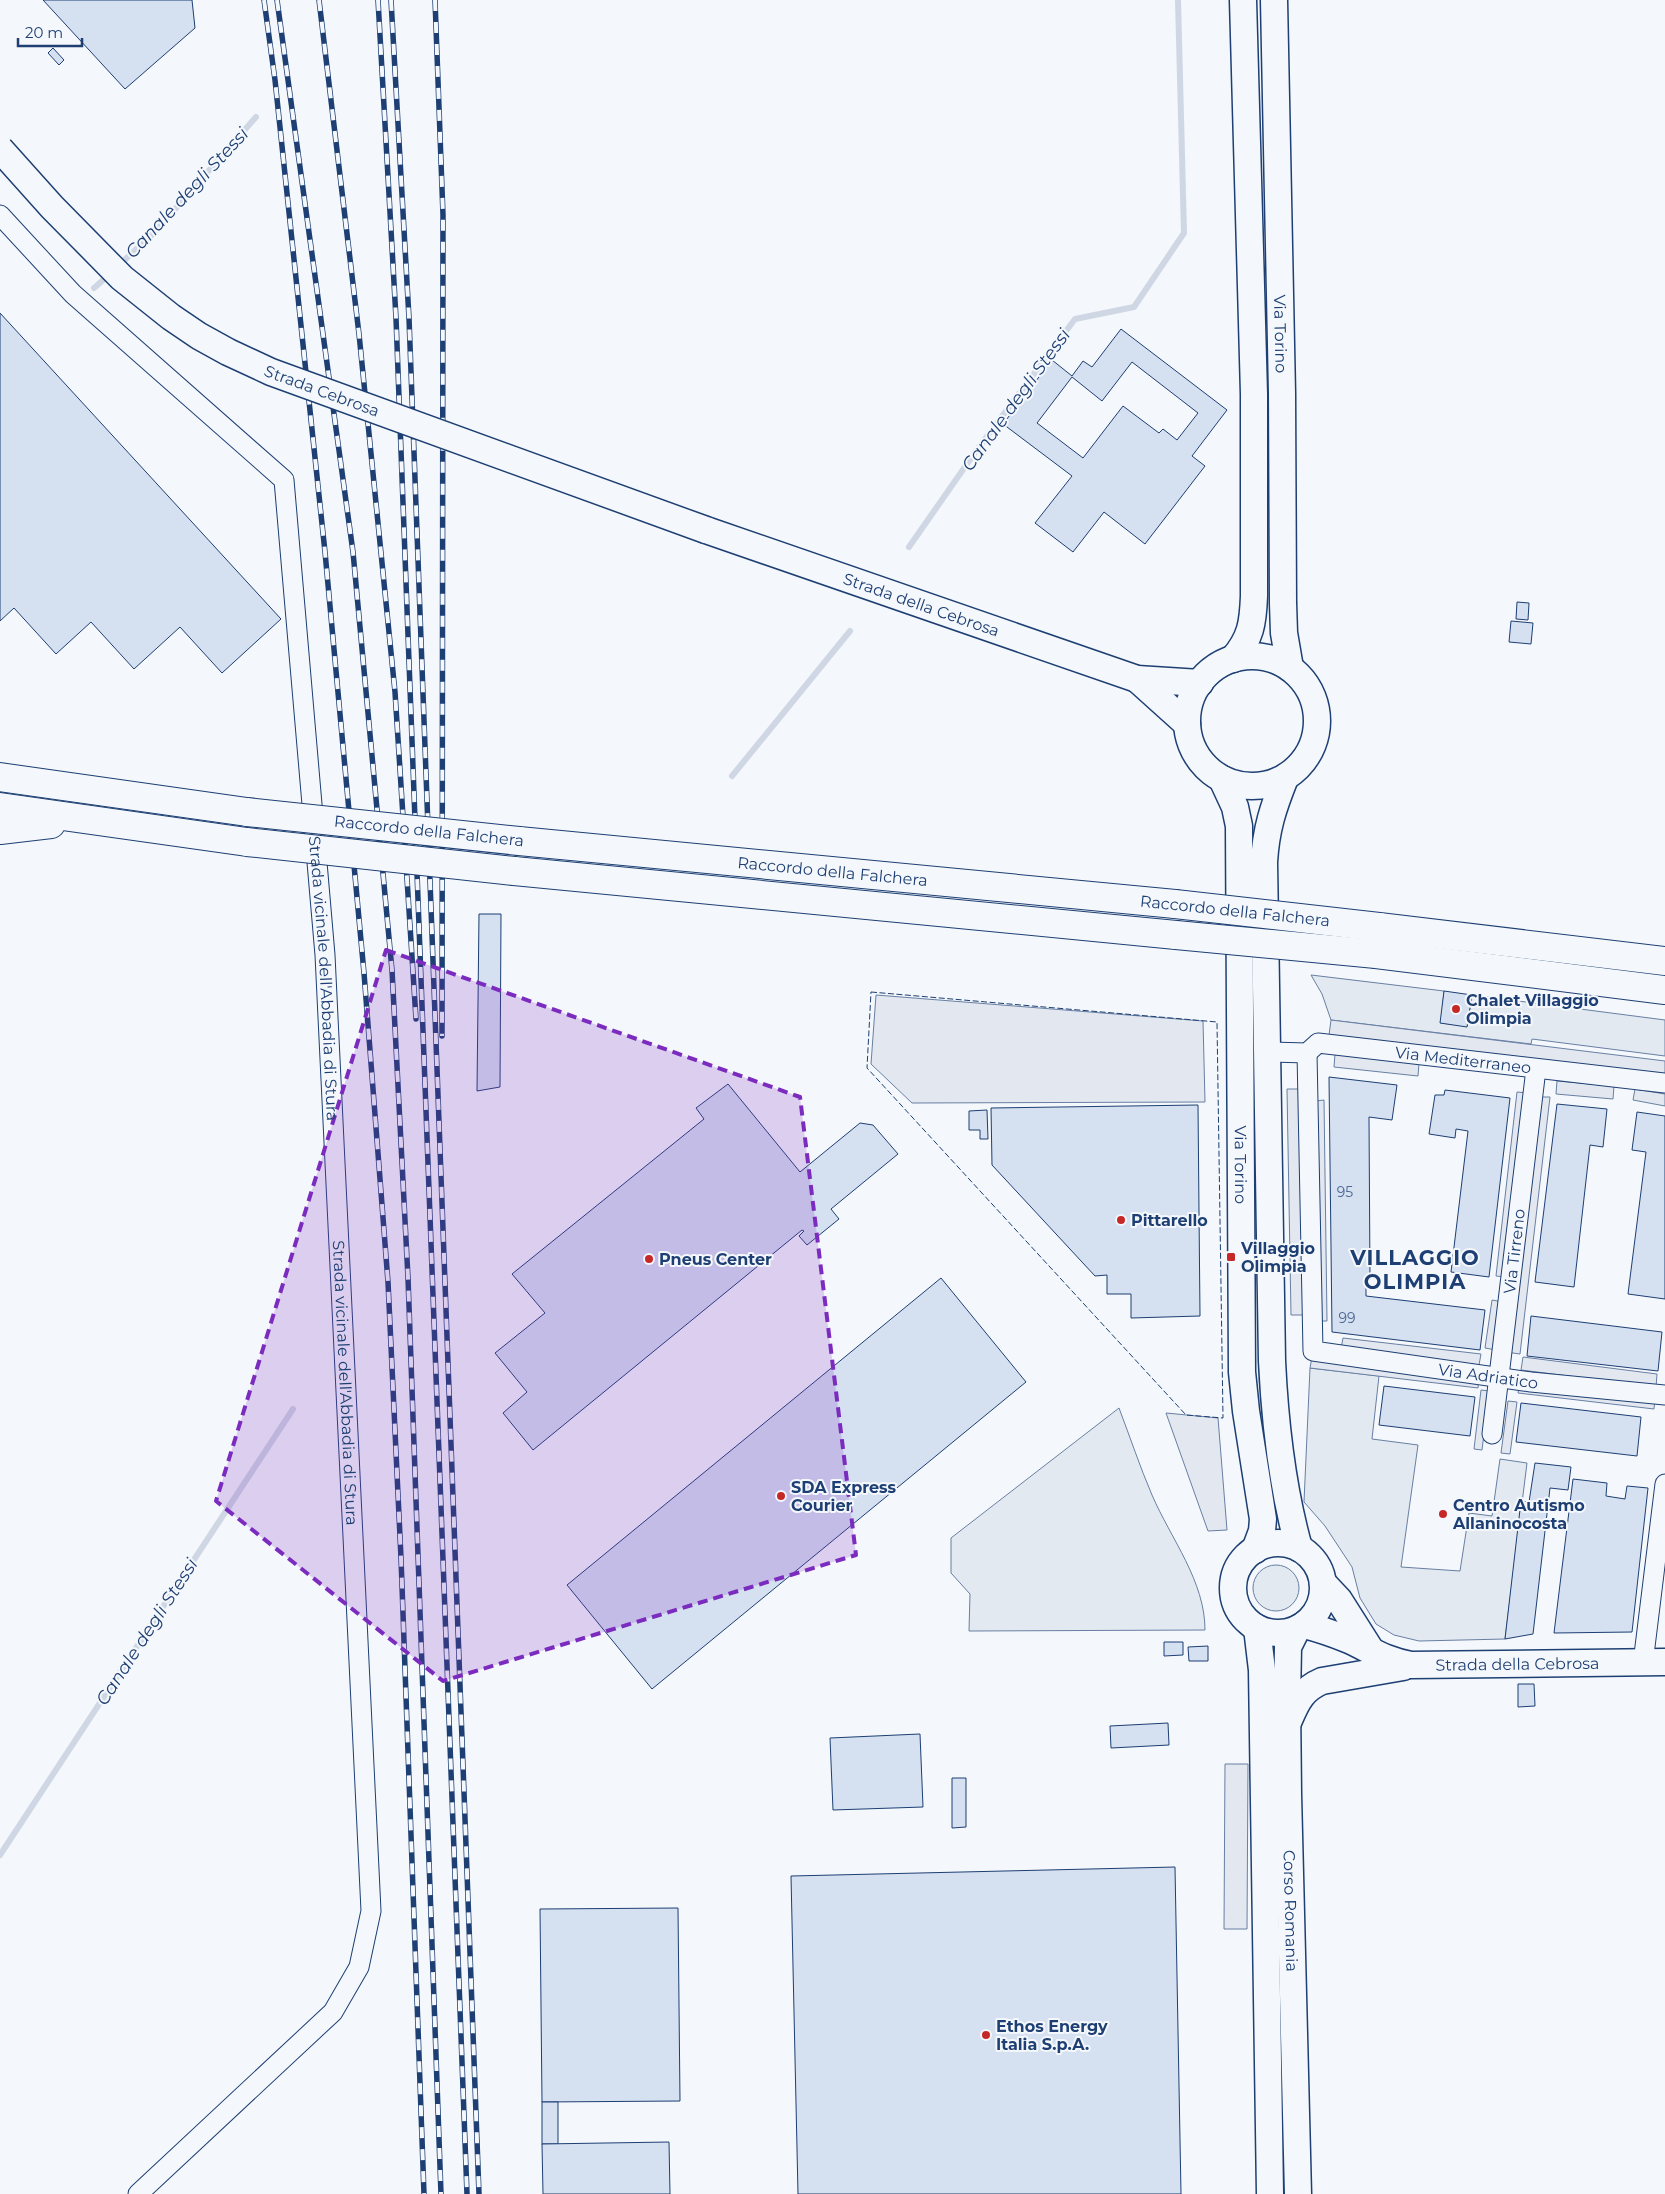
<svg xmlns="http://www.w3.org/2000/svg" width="1665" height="2194" font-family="Montserrat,sans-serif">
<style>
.green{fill:#e3e9f0;stroke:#687fa3}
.parking{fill:#e3e8f0;stroke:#687fa3}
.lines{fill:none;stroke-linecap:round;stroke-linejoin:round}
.stream{stroke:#cfd7e4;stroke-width:6}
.building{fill:#d5e0f0;stroke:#1d3f73;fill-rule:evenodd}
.minor-casing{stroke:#1d3f73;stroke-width:21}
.secondary-casing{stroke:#1d3f73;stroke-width:29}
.motorway-casing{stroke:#1d3f73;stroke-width:30}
.minor{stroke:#f4f7fb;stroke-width:19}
.secondary{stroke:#f4f7fb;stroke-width:26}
.motorway{stroke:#f4f7fb;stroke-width:28}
.rail-casing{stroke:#1d3f73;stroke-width:5.5}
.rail{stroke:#f4f7fb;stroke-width:4;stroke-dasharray:11;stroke-linecap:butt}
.secondary-bridge-casing{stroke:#1d3f73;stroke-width:29;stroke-linecap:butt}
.motorway-bridge-casing{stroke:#1d3f73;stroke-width:30;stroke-linecap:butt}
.secondary-bridge{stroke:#f4f7fb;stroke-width:26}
.motorway-bridge{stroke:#f4f7fb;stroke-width:28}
.fence{stroke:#1d3f73;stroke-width:1;stroke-dasharray:6 2.5;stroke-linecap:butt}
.marked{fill:#7b2cbf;fill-opacity:0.2;stroke:#7b2cbf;stroke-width:4;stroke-dasharray:10 6;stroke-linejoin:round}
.poi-dot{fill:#c62828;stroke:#f4f7fb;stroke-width:2}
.labels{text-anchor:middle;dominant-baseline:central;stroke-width:4;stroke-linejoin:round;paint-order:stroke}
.number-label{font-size:14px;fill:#4b6792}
.street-label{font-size:16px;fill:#1d3f73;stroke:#f4f7fb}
.poi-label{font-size:16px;font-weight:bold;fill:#1d3f73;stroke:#f4f7fb;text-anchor:start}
.water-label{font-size:18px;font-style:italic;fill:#1d3f73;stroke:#f4f7fb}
.district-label{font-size:21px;font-weight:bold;letter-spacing:1px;fill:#1d3f73;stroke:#f4f7fb}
</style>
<rect width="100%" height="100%" fill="#f4f7fb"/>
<!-- green -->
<g class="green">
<polygon points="1311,975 1444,991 1441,1023 1467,1026 1472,995 1665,1020 1665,1056 1532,1039 1531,1044 1331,1020 1322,994"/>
<polygon points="1310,1368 1379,1376 1372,1439 1418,1445 1401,1567 1460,1571 1469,1513 1492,1516 1500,1459 1527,1463 1505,1639 1419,1641 1394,1635 1376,1624 1360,1598 1352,1567 1325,1526 1304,1502"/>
<path d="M1119 1408C1130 1437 1140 1467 1152 1495 1171 1539 1205 1581 1205 1630L969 1631 970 1594 951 1573V1538Z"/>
<circle cx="1276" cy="1588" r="23"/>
</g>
<!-- parking -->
<g class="parking">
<polygon points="876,995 1203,1021 1205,1102 912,1103 871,1064"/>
<polygon points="1331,1020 1665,1061 1665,1076 1329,1035"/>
<polygon points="1335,1054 1419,1063 1418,1076 1334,1067"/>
<polygon points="1557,1081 1614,1086 1613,1099 1556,1094"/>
<polygon points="1287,1089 1300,1089 1304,1315 1291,1315"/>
<polygon points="1635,1089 1665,1094 1665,1106 1633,1100"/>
<polygon points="1517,1092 1528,1093 1506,1277 1496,1276"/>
<polygon points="1539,1097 1550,1097 1520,1354 1506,1352"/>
<polygon points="1324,1100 1327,1321 1318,1321 1316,1101"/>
<polygon points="1492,1300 1503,1302 1496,1350 1485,1348"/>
<polygon points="1343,1338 1481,1354 1479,1365 1341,1349"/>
<polygon points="1312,1357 1479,1377 1478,1388 1310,1368"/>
<polygon points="1523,1357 1657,1374 1656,1387 1521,1370"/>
<polygon points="1520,1383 1655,1398 1654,1409 1518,1393"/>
<polygon points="1481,1390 1489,1391 1482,1450 1474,1449"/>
<polygon points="1508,1401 1517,1402 1510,1454 1501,1453"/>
<polygon points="1166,1413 1218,1418 1227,1530 1208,1531"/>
<polygon points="1225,1764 1248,1764 1247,1929 1224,1929"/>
</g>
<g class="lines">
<!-- stream -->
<g class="stream">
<polyline points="119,265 154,233 256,117"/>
<polyline points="94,288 110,274"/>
<polyline points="909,547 976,451 1075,319 1134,307 1184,233 1178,0"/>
<polyline points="732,776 850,631"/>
<polyline points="0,1855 293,1409"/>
</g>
</g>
<!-- building -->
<g class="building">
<polygon points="43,0 192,0 195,28 125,89"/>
<polygon points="53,48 64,60 59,65 48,53"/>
<polygon points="0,313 281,619 222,673 180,627 134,669 91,622 56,654 14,608 0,621"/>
<path d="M1121 329 1227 410 1192 456 1205 466 1145 544 1104 512 1073 552 1035 523 1072 476 1003 424 1052 360 1072 376 1083 361 1092 367ZM1132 362 1198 413 1177 440 1163 429 1159 433 1123 406 1083 458 1037 423 1072 377 1102 401Z"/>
<polygon points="1517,602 1529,603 1528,620 1516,619"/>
<polygon points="1511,621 1533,623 1531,644 1509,642"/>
<polygon points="479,914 501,914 500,1087 477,1091"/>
<polygon points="1444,991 1472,995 1467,1027 1440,1023"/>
<polygon points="1329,1077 1397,1085 1392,1120 1369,1117 1370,1280 1366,1281 1366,1296 1485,1310 1480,1350 1332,1332"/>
<polygon points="728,1084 800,1172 860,1123 873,1125 898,1154 831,1209 839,1219 807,1245 799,1236 804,1231 802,1230 533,1450 503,1413 527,1392 495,1353 545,1313 512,1274 704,1119 696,1108"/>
<polygon points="1445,1090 1510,1098 1489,1277 1451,1272 1468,1131 1456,1129 1455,1138 1429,1134 1435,1095 1444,1095"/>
<polygon points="1557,1104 1607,1109 1603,1147 1590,1145 1574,1287 1535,1282"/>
<polygon points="1198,1105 1200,1316 1131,1318 1131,1294 1107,1294 1107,1275 1095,1276 992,1165 991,1108"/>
<polygon points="987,1110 988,1139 980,1139 980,1130 969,1130 969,1111"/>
<polygon points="1637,1112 1665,1116 1665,1299 1628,1294 1646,1152 1632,1150"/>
<polygon points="941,1278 1026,1382 652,1689 567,1585"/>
<polygon points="1531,1316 1662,1332 1658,1371 1527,1356"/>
<polygon points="1384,1386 1475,1397 1470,1436 1379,1425"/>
<polygon points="1521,1403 1641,1417 1637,1456 1516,1442"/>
<polygon points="1535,1463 1571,1467 1568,1490 1550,1488 1533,1634 1505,1639 1521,1501 1529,1502"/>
<polygon points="1573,1479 1607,1483 1606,1496 1625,1499 1627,1486 1648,1488 1632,1632 1554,1633"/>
<polygon points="1164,1642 1183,1642 1183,1655 1164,1656"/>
<polygon points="1208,1646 1208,1661 1189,1661 1188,1647"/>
<polygon points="1518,1684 1534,1684 1535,1706 1518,1707"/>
<polygon points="1168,1723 1169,1745 1111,1748 1110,1726"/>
<polygon points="920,1734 923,1807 833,1810 830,1738"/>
<polygon points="952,1778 966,1778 966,1827 952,1828"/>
<polygon points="1175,1867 1181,2194 798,2194 791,1876"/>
<polygon points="678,1908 680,2101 542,2102 540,1909"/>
<rect x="542" y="2102" width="16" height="42"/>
<polygon points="669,2142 670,2194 543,2194 542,2144"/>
</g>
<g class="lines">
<defs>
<g id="minor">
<path id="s1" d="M0 215 73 294 284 480 325 955 371 1911 359 1967 333 2012 138 2194"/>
<path id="s2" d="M1266 1052 1307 1053 1318 1043 1665 1083"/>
<path id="s3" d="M1307 1053 1313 1351 1531 1382 1665 1395"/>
<path id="s4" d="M1492 1434 1536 1069"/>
<polyline points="1643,1663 1665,1484"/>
</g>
<g id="secondary">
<path id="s5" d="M1274 0 1282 393 1283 603 1284 633 1290 668"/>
<path id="s6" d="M706 530 1137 679 1200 683"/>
<circle cx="1252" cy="721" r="65"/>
<path d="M1233 659C1251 638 1253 623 1254 596V394L1243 0"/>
<polyline points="1137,679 1187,724"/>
<path d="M1285 778C1273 808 1266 829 1264 862L1272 1361C1275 1424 1282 1487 1299 1548"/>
<path id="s7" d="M1222 779 1235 807 1239 826 1242 1372 1246 1411 1263 1519 1262 1531 1255 1550"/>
<circle cx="1278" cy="1588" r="45"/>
<polyline points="1323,1583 1339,1600 1372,1652"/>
<path id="s8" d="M1304 1625C1320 1629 1334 1634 1349 1640 1373 1651 1384 1660 1411 1665L1665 1662"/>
<polyline points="1257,1628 1262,1670 1270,2194"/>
<path id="s9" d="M1297 1629 1288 1647 1287 1701 1288 1794 1298 2194"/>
<path d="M1289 1720C1297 1701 1303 1689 1322 1681L1403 1667"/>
</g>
<g id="motorway">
<polyline points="0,777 247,812"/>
<polyline points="0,807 247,842"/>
<polyline points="0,830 51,824"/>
<path id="s10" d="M519 841 1175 904"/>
<polyline points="514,871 1176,935"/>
<polyline points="1379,927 1665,961"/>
<polyline points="1376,954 1665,990"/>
</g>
</defs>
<!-- minor casing -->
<use href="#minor" class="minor-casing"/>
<!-- secondary casing -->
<use href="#secondary" class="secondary-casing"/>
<!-- motorway casing -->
<use href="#motorway" class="motorway-casing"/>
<!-- minor -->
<use href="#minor" class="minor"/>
<!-- secondary -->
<use href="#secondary" class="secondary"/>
<!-- motorway -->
<use href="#motorway" class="motorway"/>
<defs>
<g id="rail">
<polyline points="264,0 275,80 325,552 364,973 388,1282 401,1558 424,2194"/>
<polyline points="277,0 353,552 392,970 408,1278 441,2194"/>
<polyline points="319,0 359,334 395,692 416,1019"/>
<polyline points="378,0 396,318 467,2194"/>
<polyline points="391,0 409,318 479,2194"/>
<polyline points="435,0 443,215 442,1036"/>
</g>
</defs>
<!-- rail casing -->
<use href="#rail" class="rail-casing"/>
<!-- rail -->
<use href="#rail" class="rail"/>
<defs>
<g id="secondary-bridge">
<path id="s11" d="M0 149 52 207 122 278 171 317 199 336 228 352 271 372 706 530"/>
</g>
<g id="motorway-bridge">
<polyline points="247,812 519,841"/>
<polyline points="247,842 514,871"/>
<polyline points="1175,904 1379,927"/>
<polyline points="1176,935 1376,954"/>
</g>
</defs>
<!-- secondary-bridge casing -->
<use href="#secondary-bridge" class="secondary-bridge-casing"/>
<!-- motorway-bridge casing -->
<use href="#motorway-bridge" class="motorway-bridge-casing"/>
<!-- secondary-bridge -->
<use href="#secondary-bridge" class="secondary-bridge"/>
<!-- motorway-bridge -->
<use href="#motorway-bridge" class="motorway-bridge"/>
<!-- fence -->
<polygon class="fence" points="871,992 1217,1022 1223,1418 1186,1415 867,1068"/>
</g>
<!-- marked area -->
<path class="marked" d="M386 950 800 1097 856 1555 443 1681 216 1501Z"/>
<!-- markers -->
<g class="poi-dot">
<circle cx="1456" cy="1009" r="5"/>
<circle cx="1121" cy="1220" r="5"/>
<rect x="1226" y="1252" width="10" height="10" rx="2.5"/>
<circle cx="649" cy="1259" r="5"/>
<circle cx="781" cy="1496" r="5"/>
<circle cx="1443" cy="1514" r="5"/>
<circle cx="986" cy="2035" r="5"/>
</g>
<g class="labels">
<!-- number labels -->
<g class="number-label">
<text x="1345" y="1192">95</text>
<text x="1347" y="1318">99</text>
</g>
<!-- street labels -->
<g class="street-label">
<text stroke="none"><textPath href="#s5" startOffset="334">Via Torino</textPath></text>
<text stroke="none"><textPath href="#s11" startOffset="409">Strada Cebrosa</textPath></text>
<text stroke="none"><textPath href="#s6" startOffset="228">Strada della Cebrosa</textPath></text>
<text transform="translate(429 831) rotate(6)">Raccordo della Falchera</text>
<text stroke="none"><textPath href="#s10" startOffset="315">Raccordo della Falchera</textPath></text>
<text transform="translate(1235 911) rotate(6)">Raccordo della Falchera</text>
<text stroke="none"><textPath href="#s1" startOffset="889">Strada vicinale dell'Abbadia di Stura</textPath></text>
<text stroke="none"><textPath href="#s2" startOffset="202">Via Mediterraneo</textPath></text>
<text stroke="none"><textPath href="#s7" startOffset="389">Via Torino</textPath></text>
<text stroke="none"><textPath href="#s4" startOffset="184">Via Tirreno</textPath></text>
<text stroke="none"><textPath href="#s3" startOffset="475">Via Adriatico</textPath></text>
<text stroke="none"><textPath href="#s1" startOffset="1294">Strada vicinale dell'Abbadia di Stura</textPath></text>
<text stroke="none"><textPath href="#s8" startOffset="221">Strada della Cebrosa</textPath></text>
<text stroke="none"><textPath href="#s9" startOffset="284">Corso Romania</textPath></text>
</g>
<!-- poi labels -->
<g class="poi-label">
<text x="1466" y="1000">Chalet Villaggio<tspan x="1466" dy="18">Olimpia</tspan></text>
<text x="1131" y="1220">Pittarello</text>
<text x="1241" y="1248">Villaggio<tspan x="1241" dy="18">Olimpia</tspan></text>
<text x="659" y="1259">Pneus Center</text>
<text x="791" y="1487">SDA Express<tspan x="791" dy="18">Courier</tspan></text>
<text x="1453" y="1505">Centro Autismo<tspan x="1453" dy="18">Allaninocosta</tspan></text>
<text x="996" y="2026">Ethos Energy<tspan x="996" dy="18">Italia S.p.A.</tspan></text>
</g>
<!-- water labels -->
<g class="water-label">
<text transform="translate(187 193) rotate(-47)">Canale degli Stessi</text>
<text transform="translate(1016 400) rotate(-54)">Canale degli Stessi</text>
<text transform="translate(147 1632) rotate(-57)">Canale degli Stessi</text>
</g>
<!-- district labels -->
<g class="district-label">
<text x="1415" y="1257">VILLAGGIO<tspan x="1415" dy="24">OLIMPIA</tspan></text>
</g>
</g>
<!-- scale -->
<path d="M18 38v8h64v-8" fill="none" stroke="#1d3f73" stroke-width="2.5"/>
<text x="25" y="38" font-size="15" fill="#1d3f73" stroke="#f4f7fb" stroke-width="4" paint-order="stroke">20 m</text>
</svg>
